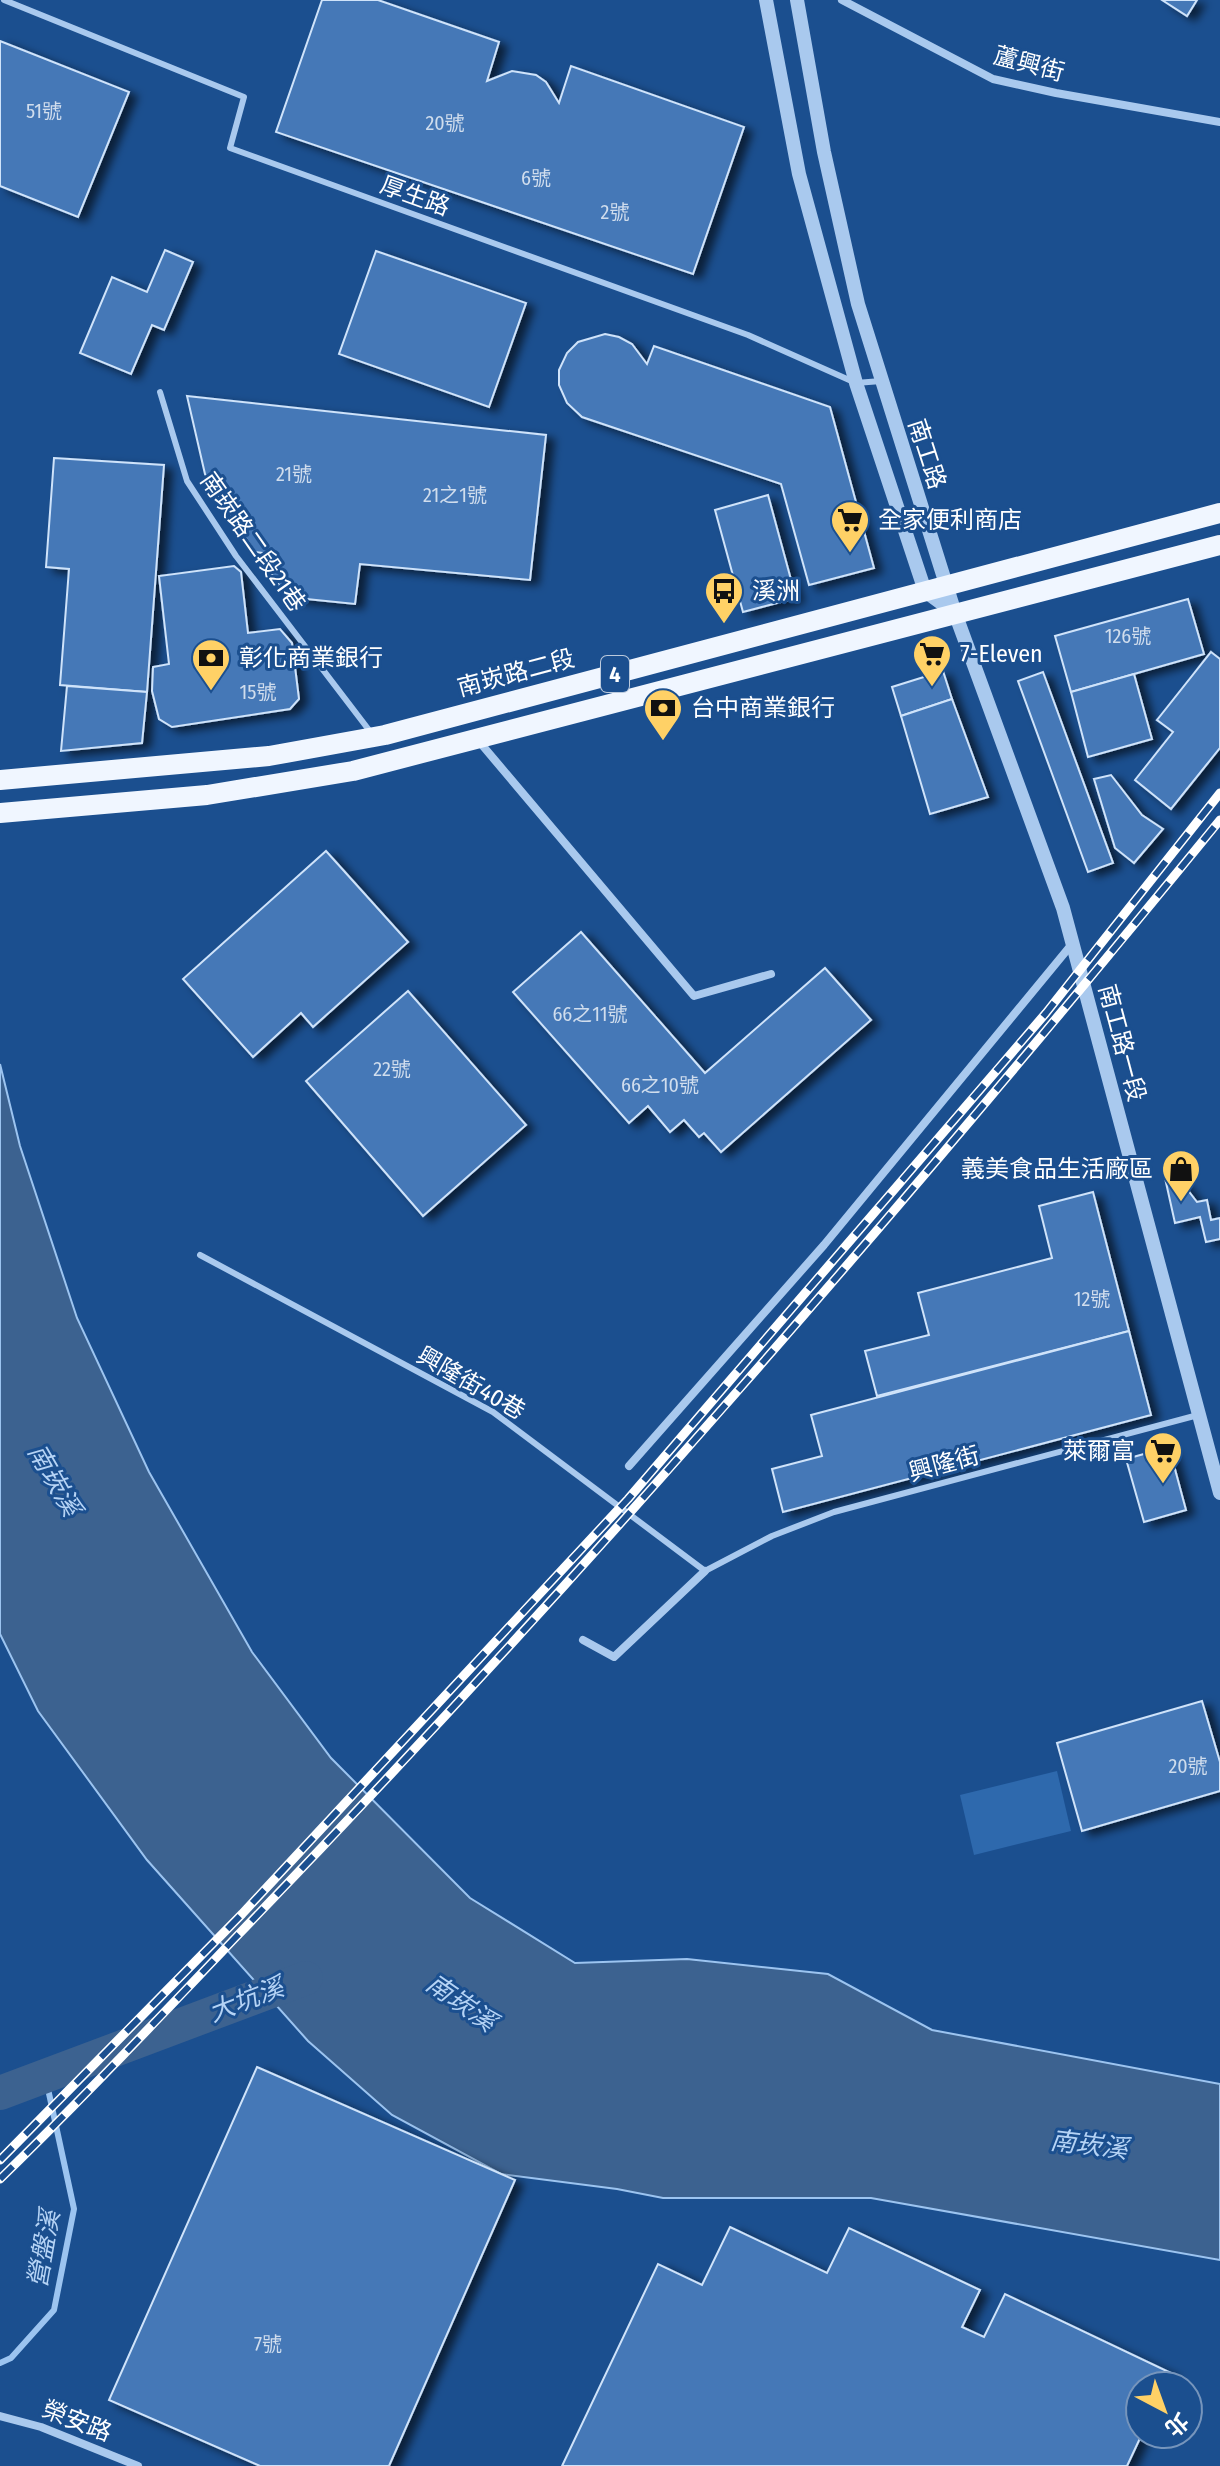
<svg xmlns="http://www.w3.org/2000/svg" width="1220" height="2466" font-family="'Fira Sans Condensed','Noto Sans TC',sans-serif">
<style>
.green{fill:#2e69ad}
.water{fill:#3c6290;stroke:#9cc4f0;stroke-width:2}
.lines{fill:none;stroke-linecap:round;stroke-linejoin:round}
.stream{stroke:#9cc4f0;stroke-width:6}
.river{stroke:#3c6290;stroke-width:34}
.building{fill:#4478b7;stroke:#cfe3fa;stroke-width:2;filter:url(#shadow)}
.service{stroke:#a9c9ee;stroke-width:6}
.minor{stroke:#a9c9ee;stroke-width:8}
.tertiary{stroke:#a9c9ee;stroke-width:14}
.primary{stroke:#f0f6ff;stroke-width:20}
.rail-casing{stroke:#fff;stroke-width:9}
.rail{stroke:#1b4f8f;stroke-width:6;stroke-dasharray:18;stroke-linecap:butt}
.labels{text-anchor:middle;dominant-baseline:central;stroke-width:6;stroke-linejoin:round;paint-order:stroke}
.number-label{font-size:20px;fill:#d0dded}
.shield{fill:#1b4f8f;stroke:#bbcadd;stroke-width:2}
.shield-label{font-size:22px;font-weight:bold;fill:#fff}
.street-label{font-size:24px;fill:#fff;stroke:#1b4f8f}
.poi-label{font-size:24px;fill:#fff;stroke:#1b4f8f;text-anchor:start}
.water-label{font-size:26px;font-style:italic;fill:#b5d3f5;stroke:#1b4f8f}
</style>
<defs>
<filter id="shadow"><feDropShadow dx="8" dy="4.5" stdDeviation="4" flood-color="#0009"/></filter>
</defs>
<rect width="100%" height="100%" fill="#1b4f8f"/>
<!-- green -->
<polygon class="green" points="1057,1771 1071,1831 974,1855 960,1795"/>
<!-- water -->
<polygon class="water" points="0,1064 20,1146 77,1318 149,1472 252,1652 331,1758 470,1898 575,1963 687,1959 828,1974 932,2030 1220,2084 1220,2260 871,2198 663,2198 617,2189 501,2174 392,2115 308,2041 147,1860 38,1711 0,1634"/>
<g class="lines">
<!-- stream -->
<polyline class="stream" points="0,2363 11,2358 54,2310 74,2209 45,2075"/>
<!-- river -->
<polyline class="river" points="0,2093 306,1978"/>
</g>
<!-- building -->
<g class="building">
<polygon points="322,0 378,0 499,42 487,81 512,71 536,75 546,82 559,103 571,66 744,127 693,274 276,132"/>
<polygon points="1162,0 1197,0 1187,16"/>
<polygon points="0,41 129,92 78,217 0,186"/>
<polygon points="165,250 193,262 164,330 152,325 131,374 80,353 112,277 147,292"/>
<polygon points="376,251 526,303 489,407 339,354"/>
<polygon points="605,334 619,337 632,344 647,364 654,346 830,407 874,568 809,585 781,484 582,417 567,403 559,385 559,370 567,353 578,342"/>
<polygon points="187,396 546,435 530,580 360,564 355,604 287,597 271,573 270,554 255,552 205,474"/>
<polygon points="54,458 164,465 147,692 60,685 69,569 46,567"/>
<polygon points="768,495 796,598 743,612 715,510"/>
<polygon points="234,566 241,572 248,633 280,629 292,643 299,699 290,709 172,727 159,719 152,691 153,667 169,664 159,576"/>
<polygon points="1188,599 1204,654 1071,692 1055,636"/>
<polygon points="1211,652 1220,659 1220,748 1171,809 1135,780 1173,732 1157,720"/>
<polygon points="943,671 952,699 901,716 892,687"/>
<polygon points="1043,672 1113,863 1088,872 1018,681"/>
<polygon points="1134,674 1152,739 1088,757 1071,692"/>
<polygon points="67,686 147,692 142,743 61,751"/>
<polygon points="952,699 988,797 930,814 901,716"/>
<polygon points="1111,775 1142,815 1163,829 1134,863 1115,848 1094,779"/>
<polygon points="326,851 408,942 313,1027 301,1013 253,1057 183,979"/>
<polygon points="581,932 705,1073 825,968 871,1020 721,1152 704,1133 699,1137 684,1120 670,1132 648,1106 629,1123 513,992"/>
<polygon points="408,991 526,1125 423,1216 306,1081"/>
<polygon points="1170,1167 1197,1202 1207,1200 1211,1220 1220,1218 1220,1239 1206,1242 1200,1217 1175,1223 1163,1169"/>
<polygon points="1093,1192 1129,1331 877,1396 865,1351 929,1335 918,1293 1052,1258 1039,1206"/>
<polygon points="1129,1331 1151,1415 783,1512 772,1469 822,1456 811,1415"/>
<polygon points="1169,1447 1186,1510 1144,1522 1126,1459"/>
<polygon points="1202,1701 1220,1762 1220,1791 1082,1831 1057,1743"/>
<polygon points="257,2067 515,2180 389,2466 260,2466 109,2400"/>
<polygon points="730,2227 827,2273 849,2228 980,2290 962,2327 984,2337 1005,2294 1171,2373 1165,2386 1140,2386 1140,2434 1142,2434 1127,2466 562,2466 658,2264 702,2285"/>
</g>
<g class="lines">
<!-- service -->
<g class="service">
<polyline points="4,0 244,97 230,148 748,335 856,383 881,381"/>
<polyline points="160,392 187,481 236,556 372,734"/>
<polyline points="200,1255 493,1412 705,1571 772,1536 834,1512 1198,1415"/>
</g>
<!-- minor -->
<g class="minor">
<polyline points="842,0 993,79 1056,93 1220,122"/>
<polyline points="477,739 694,996 771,974"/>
<polyline points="629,1466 824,1245 1072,944"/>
<polyline points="583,1640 614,1657 705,1571"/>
<polyline points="0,2416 41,2427 138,2466"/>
</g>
<!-- tertiary -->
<g class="tertiary">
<polyline points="766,0 799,174 856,383 925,591 955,613"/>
<polyline points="797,0 824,152 858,304 955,613 1063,908 1220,1493"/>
</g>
<!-- primary -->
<g class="primary">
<polyline points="0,780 269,756 385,735 1220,513"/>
<polyline points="0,813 207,795 353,771 1220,545"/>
</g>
<defs>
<g id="rail">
<polyline points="0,2160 242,1914 628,1499 1046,1013 1220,793"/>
<path d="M0 2179C81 2100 159 2018 237 1936 582 1579 906 1204 1220 820"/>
</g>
</defs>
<!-- rail casing -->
<use href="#rail" class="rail-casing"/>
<!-- rail -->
<use href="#rail" class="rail"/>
</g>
<!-- icons -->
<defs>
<symbol id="supermarket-pin" viewBox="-11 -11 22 30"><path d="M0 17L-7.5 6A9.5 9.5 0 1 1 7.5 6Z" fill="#ffd166" stroke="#1b4f8f"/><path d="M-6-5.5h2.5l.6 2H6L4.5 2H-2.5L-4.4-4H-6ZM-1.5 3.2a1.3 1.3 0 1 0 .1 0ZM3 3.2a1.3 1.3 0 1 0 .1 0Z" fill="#111"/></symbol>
<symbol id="bus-pin" viewBox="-11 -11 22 30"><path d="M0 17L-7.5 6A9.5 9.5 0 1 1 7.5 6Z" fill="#ffd166" stroke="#1b4f8f"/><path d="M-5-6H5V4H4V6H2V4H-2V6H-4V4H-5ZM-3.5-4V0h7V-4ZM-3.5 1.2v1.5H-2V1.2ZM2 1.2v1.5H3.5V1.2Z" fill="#111"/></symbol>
<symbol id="bank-pin" viewBox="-11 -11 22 30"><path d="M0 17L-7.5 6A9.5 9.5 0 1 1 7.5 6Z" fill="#ffd166" stroke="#1b4f8f"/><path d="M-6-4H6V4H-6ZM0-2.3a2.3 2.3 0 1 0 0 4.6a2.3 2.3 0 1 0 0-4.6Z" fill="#111"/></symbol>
<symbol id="shop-pin" viewBox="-11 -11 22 30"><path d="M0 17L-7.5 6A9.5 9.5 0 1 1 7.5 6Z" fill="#ffd166" stroke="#1b4f8f"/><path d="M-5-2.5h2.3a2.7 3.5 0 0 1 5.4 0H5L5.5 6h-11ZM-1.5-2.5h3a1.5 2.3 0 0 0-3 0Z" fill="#111"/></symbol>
</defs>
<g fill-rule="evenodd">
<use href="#supermarket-pin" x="828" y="498" width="44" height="60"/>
<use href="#bus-pin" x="702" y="569" width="44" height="60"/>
<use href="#supermarket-pin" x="910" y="632" width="44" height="60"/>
<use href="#bank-pin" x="189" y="636" width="44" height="60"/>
<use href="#bank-pin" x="641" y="686" width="44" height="60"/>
<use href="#shop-pin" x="1159" y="1147" width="44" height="60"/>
<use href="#supermarket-pin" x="1141" y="1429" width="44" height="60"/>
</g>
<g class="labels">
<!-- number labels -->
<g class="number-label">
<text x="44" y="111">51號</text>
<text x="445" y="123">20號</text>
<text x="536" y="178">6號</text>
<text x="615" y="212">2號</text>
<text x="294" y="474">21號</text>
<text x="455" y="495">21之1號</text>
<text x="1128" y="636">126號</text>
<text x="258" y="692">15號</text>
<text x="590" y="1014">66之11號</text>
<text x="392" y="1069">22號</text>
<text x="660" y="1085">66之10號</text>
<text x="1092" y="1299">12號</text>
<text x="1188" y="1766">20號</text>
<text x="268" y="2344">7號</text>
</g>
<!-- shield labels -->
<rect class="shield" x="601" y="656" width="28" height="36" rx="6"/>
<g class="shield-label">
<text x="615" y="674">4</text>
</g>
<!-- street labels -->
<g class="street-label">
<text transform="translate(1029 64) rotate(15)">蘆興街</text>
<text transform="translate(415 196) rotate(20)">厚生路</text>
<text transform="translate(927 454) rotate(72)">南工路</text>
<text transform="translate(253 542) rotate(55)">南崁路二段21巷</text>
<text transform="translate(516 673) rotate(-15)">南崁路二段</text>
<text transform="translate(1122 1043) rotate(75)">南工路一段</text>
<text transform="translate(471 1383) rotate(30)">興隆街40巷</text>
<text transform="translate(944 1464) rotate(-15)">興隆街</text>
<text transform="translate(77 2421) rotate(21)">榮安路</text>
</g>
<!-- poi labels -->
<g class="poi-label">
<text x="878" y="520">全家便利商店</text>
<text x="752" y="591">溪洲</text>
<text x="960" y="654">7-Eleven</text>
<text x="239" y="658">彰化商業銀行</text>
<text x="691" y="708">台中商業銀行</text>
<text x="1153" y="1169" text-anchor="end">義美食品生活廠區</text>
<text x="1135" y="1451" text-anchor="end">萊爾富</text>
</g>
<!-- water labels -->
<g class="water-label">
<text transform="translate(54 1480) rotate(60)">南崁溪</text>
<text transform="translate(246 2000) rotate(-21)">大坑溪</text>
<text transform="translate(461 2003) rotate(35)">南崁溪</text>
<text transform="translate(1089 2145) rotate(7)">南崁溪</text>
<text transform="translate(44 2249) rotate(-80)">營盤溪</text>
</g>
</g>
<!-- north arrow -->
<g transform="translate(1164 2410) rotate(139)"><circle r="38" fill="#1b4f8f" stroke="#7695bc" stroke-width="2"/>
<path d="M0-6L14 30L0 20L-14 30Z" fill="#ffd166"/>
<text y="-12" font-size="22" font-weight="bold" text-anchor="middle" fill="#ffffff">北</text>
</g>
</svg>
